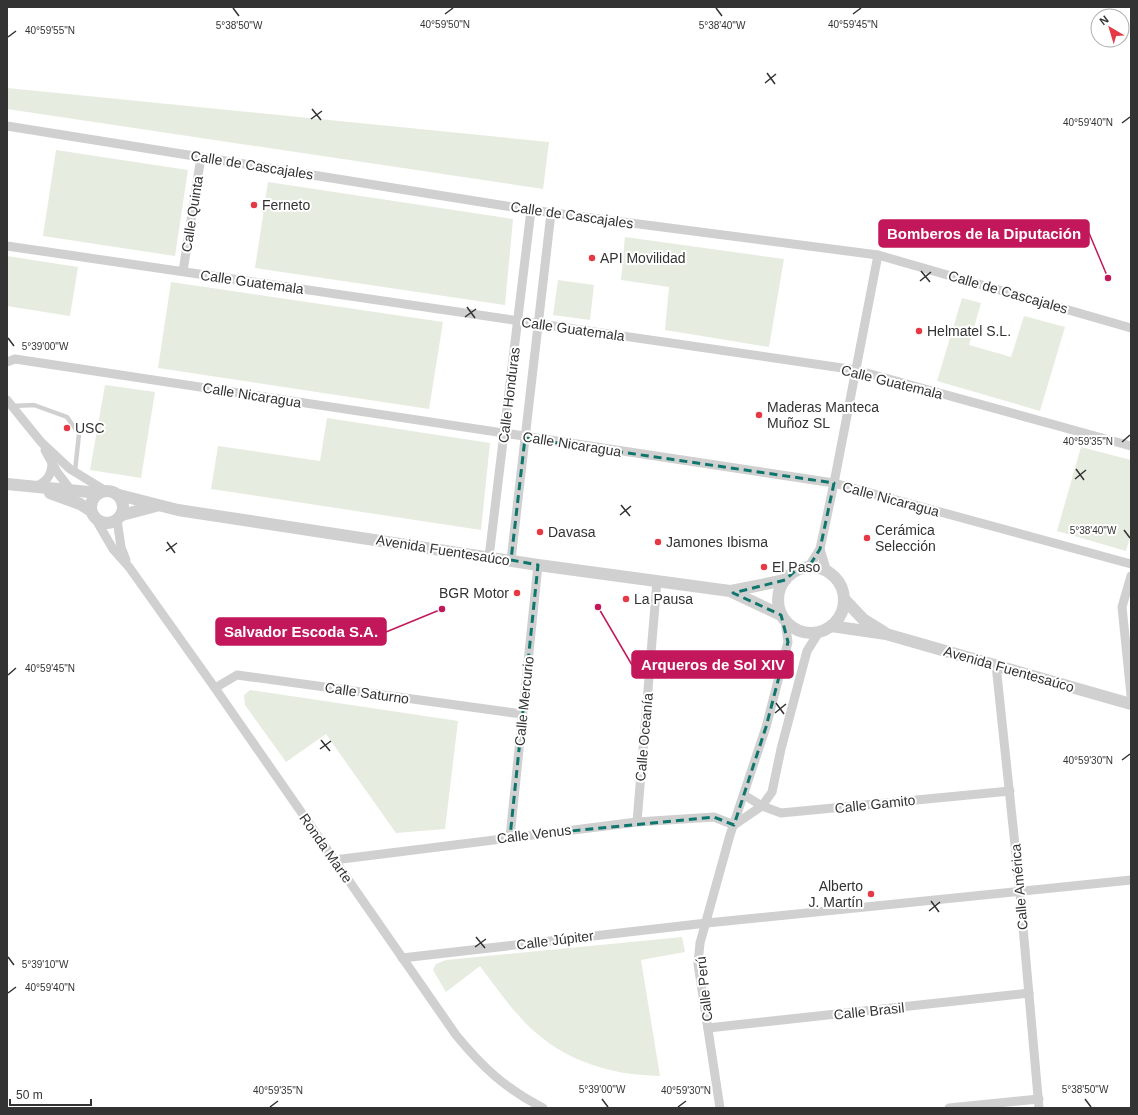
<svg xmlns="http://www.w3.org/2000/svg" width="1138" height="1115" font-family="Arial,sans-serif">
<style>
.green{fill:#e6ecdf}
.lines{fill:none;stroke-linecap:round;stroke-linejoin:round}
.service{stroke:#d0d0d0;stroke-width:4.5}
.minor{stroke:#d0d0d0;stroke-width:9}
.tertiary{stroke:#d0d0d0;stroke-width:12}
.marked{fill:none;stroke:#0f766e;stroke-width:3;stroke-dasharray:8 5;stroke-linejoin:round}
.ticks{fill:none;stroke:#333;stroke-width:1.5}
.poi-dot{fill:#e63946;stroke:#fff;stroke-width:1.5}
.labels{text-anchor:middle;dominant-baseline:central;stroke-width:4;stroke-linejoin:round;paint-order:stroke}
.street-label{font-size:14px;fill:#333;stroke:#fff}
.poi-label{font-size:14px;fill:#333;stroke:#fff;text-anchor:start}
.ticks-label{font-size:10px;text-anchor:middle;fill:#333;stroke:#fff;stroke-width:4;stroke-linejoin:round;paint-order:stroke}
.leader{fill:none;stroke:#c2185b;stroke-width:1.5}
.callout-dot{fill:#c2185b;stroke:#fff;stroke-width:1.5}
.callout{fill:#c2185b;stroke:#c2185b;stroke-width:1.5}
.callout-label{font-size:15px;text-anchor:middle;font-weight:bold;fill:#fff}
</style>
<rect width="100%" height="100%" fill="#fff"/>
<!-- green -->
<g class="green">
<polygon points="7,88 549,142 543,189 7,109"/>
<polygon points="56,150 188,170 175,256 43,236"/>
<polygon points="268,182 513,219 505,305 255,268"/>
<polygon points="625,237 784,259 769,347 665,330 669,287 621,280"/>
<polygon points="7,256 78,267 70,316 7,306"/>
<polygon points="558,280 594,285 590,320 553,315"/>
<polygon points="171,282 443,322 429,409 158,368"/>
<polygon points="962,298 981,303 969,345 1011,357 1024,316 1065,327 1040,411 937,381"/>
<polygon points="105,385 155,392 141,478 90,470"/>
<polygon points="327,418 490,443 481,530 211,489 218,446 320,461"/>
<polygon points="1081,447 1131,460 1131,534 1126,551 1057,531"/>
<polygon points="250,690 458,721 445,829 396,833 326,734 286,762 245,705 244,695"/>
<path d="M682 937 685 952 641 960 660 1076C606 1075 556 1058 520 1017 505 1001 493 983 480 966L446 992 433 970 436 964 446 960Z"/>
</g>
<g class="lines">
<!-- service -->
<polyline class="service" points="12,406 34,405 67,417 79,434 75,471"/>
<!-- minor -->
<g class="minor">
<polyline points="7,126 531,210 878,255 1131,328"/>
<polyline points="7,246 856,370 1131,446"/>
<polyline points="183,271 201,157"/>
<polyline points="7,362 15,359 834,483 1131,564"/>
<polyline points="7,400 41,442 70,469 106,491"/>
<polyline points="45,450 57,472 73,493"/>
<path d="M34 487C46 482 51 477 52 464"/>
<path d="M95 518 113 549 129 567 215 688 456 1035C483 1068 505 1088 543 1108"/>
<polyline points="117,520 121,547 126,560"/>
<polyline points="820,549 827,572"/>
<polyline points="489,557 531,210"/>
<polyline points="511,560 551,213"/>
<polyline points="808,568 820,549 834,483 878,255"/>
<polyline points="1131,576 1122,607 1131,695"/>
<polyline points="996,665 1020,893 1039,1108"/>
<polyline points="215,688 237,675 522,714"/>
<polyline points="744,795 762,806 781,813 1010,791"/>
<polyline points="637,822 657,581"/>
<polyline points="734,825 762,806 772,792 781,749 807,651 819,632"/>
<polyline points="510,837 538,565"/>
<polyline points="334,860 637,822 714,817 734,825"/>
<polyline points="402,958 707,923 1131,880"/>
<polyline points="708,1028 1029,993"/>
<polyline points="720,1108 698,964 700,943 730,835 766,727 788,642 785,621"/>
<polyline points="949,1108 1039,1099"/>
</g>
<!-- tertiary -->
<g class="tertiary">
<polyline points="7,484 99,493"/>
<circle cx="107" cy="507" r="16"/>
<polyline points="50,493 80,504 91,511"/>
<polyline points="119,495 178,510 538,565 730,591 781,615"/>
<polyline points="122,515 156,506"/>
<circle cx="811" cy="600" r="33"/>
<polyline points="731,591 785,580"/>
<polyline points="844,599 863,619 884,632"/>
<polyline points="831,626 886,634 1131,704"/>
</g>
</g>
<!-- marked area -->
<path class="marked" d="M525 438 834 483 820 549 808 568 795 571 785 580 733 593 781 615 788 642 766 727 734 825 714 817 510 837 538 565 511 560Z"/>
<!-- ticks -->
<path class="ticks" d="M233 8 239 16M716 8 722 16M445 14 453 8M853 14 861 8M8 37 16 31M767 73 775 84M765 83 776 74M312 109 321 120M311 119 322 111M1122 123 1130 117M921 271 930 282M920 281 931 272M467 307 475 318M465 317 476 309M8 338 14 346M1122 442 1130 435M1076 469 1084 480M1075 479 1086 470M621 505 630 516M620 515 631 506M1124 530 1130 538M167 542 175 553M166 551 177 543M8 675 16 668M776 703 784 714M775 713 786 704M321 740 330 751M320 749 331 741M1122 760 1130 754M931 901 939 912M929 911 940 902M476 937 485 948M475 947 486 939M8 957 14 965M8 993 16 987M602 1099 608 1107M1085 1099 1091 1107M270 1107 278 1101M678 1107 686 1101"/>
<!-- markers -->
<g class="poi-dot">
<circle cx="254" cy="205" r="4"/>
<circle cx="592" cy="258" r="4"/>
<circle cx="919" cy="331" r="4"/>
<circle cx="759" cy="415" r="4"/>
<circle cx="67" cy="428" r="4"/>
<circle cx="540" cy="532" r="4"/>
<circle cx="867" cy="538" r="4"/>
<circle cx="658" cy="542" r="4"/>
<circle cx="764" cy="567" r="4"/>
<circle cx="517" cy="593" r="4"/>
<circle cx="626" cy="599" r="4"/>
<circle cx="871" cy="894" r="4"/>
</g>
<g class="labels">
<!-- street labels -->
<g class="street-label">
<text transform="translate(252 165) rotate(9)">Calle de Cascajales</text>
<text transform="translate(192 214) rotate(-81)">Calle Quinta</text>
<text transform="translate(572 215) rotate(8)">Calle de Cascajales</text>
<text transform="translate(252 282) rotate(8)">Calle Guatemala</text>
<text transform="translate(1008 292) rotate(16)">Calle de Cascajales</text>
<text transform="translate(573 329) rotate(8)">Calle Guatemala</text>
<text transform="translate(892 382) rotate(14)">Calle Guatemala</text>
<text transform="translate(252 395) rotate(9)">Calle Nicaragua</text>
<text transform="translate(509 395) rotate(-83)">Calle Honduras</text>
<text transform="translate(572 444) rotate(9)">Calle Nicaragua</text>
<text transform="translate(891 499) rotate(15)">Calle Nicaragua</text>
<text transform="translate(443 550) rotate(9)">Avenida Fuentesaúco</text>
<text transform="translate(1009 669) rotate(16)">Avenida Fuentesaúco</text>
<text transform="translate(367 693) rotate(8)">Calle Saturno</text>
<text transform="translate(524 701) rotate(-84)">Calle Mercurio</text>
<text transform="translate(644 737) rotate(-85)">Calle Oceanía</text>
<text transform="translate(875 804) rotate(-6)">Calle Gamito</text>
<text transform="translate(534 834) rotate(-7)">Calle Venus</text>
<text transform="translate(326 848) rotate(55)">Ronda Marte</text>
<text transform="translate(1019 887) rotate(-95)">Calle América</text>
<text transform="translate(555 940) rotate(-7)">Calle Júpiter</text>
<text transform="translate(704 989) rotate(-96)">Calle Perú</text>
<text transform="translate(869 1011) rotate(-6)">Calle Brasil</text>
</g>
<!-- poi labels -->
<g class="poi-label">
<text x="262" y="205">Ferneto</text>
<text x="600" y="258">API Movilidad</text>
<text x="927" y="331">Helmatel S.L.</text>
<text x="767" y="407">Maderas Manteca<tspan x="767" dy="16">Muñoz SL</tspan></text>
<text x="75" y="428">USC</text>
<text x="875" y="530">Cerámica<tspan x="875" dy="16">Selección</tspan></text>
<text x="548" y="532">Davasa</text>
<text x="666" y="542">Jamones Ibisma</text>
<text x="772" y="567">El Paso</text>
<text x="509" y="593" text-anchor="end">BGR Motor</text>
<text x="634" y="599">La Pausa</text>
<text x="863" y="886" text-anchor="end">Alberto<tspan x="863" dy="16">J. Martín</tspan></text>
</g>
</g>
<g class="ticks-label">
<text x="445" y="28">40°59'50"N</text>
<text x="853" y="28">40°59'45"N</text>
<text x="239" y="29">5°38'50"W</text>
<text x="722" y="29">5°38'40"W</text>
<text x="50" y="34">40°59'55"N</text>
<text x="1088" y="126">40°59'40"N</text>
<text x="45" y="350">5°39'00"W</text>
<text x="1088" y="445">40°59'35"N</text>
<text x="1093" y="534">5°38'40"W</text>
<text x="50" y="672">40°59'45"N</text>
<text x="1088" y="764">40°59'30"N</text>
<text x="45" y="968">5°39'10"W</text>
<text x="50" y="991">40°59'40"N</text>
<text x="602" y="1093">5°39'00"W</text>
<text x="1085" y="1093">5°38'50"W</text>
<text x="278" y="1094">40°59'35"N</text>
<text x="686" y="1094">40°59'30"N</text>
</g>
<!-- callouts -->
<path class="leader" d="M1108 278L1089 233M442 609L386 632M598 607L632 665"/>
<g class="callout-dot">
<circle cx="1108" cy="278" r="4"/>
<circle cx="442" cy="609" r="4"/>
<circle cx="598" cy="607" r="4"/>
</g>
<g class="callout">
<rect x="879" y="220" width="210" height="27" rx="4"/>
<rect x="216" y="618" width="170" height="27" rx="4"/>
<rect x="632" y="651" width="161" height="27" rx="4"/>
</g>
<g class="callout-label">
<text x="984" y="239">Bomberos de la Diputación</text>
<text x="301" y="637">Salvador Escoda S.A.</text>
<text x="713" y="670">Arqueros de Sol XIV</text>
</g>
<!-- border -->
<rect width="1138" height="1115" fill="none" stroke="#333333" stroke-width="16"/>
<!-- north arrow -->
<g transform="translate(1110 28) rotate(322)"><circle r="19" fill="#ffffff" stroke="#adadad"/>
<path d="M0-3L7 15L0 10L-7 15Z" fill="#e63946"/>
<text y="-6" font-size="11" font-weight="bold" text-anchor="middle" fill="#333333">N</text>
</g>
<!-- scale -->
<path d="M10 1099v6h81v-6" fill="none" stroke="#333333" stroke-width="2"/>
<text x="16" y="1099" font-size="12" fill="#333333" stroke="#ffffff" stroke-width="3" paint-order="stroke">50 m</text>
</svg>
